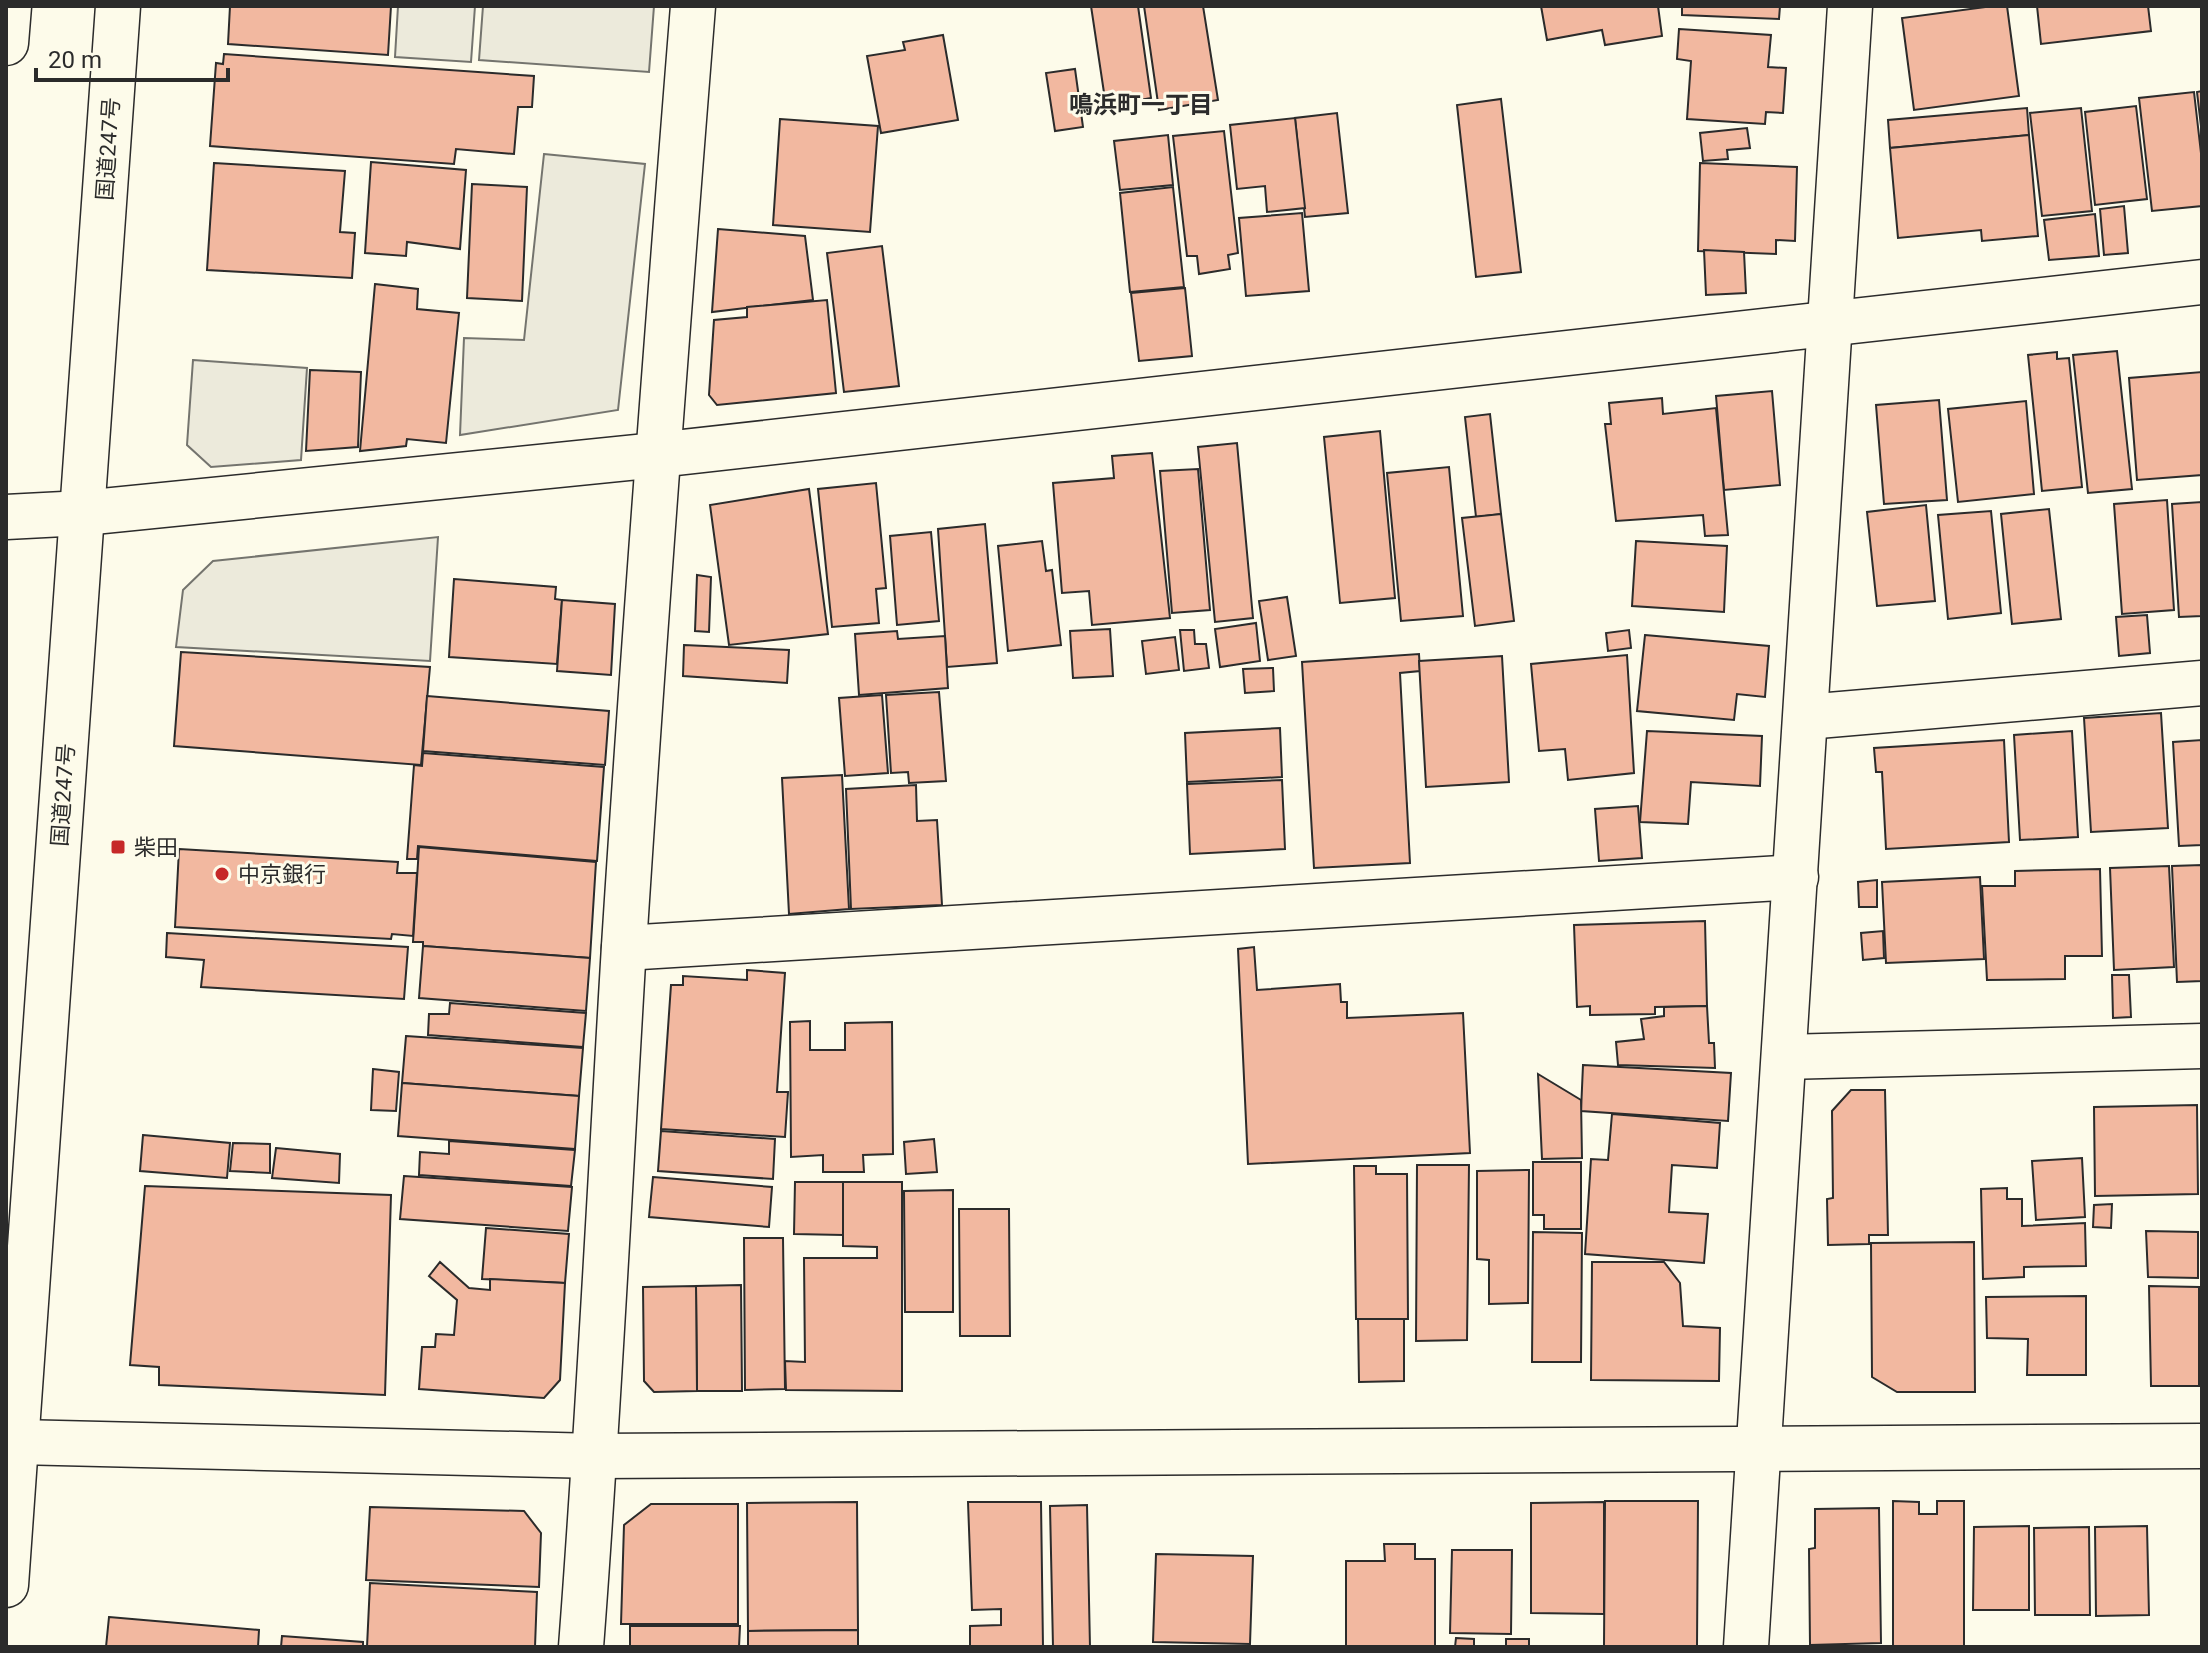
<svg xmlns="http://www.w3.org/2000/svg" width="2208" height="1653" font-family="Roboto,'Noto Sans JP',sans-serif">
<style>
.parking{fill:#eceadb;stroke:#74746e;stroke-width:2}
.building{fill:#f2b8a0;stroke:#2b2b2b;stroke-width:2}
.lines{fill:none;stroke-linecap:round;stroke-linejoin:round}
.minor-casing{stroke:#2b2b2b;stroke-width:47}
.highway-casing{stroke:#2b2b2b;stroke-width:47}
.minor{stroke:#fdfbea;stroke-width:44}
.highway{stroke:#fdfbea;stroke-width:44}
.poi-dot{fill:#c62828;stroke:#fdfbea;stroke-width:3}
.labels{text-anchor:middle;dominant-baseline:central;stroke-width:6;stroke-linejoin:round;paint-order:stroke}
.street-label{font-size:22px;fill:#2b2b2b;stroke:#fdfbea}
.poi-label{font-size:22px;fill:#2b2b2b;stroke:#fdfbea;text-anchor:start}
.neighbourhood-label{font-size:24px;font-weight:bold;fill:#2b2b2b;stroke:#fdfbea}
</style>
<rect width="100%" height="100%" fill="#fdfbea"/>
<!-- parking -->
<g class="parking">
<polygon points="398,6 475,6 471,62 395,57"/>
<polygon points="483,6 654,6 649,72 479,60"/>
<polygon points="544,154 645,164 618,410 460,435 464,338 524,340"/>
<polygon points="193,360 307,368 301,460 211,467 187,445"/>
<polygon points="438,537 430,661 176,647 183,590 213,561"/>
</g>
<!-- building -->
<g class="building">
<polygon points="230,6 391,6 388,55 228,44"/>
<polygon points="1091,6 1138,6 1151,98 1106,106"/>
<polygon points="1144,6 1203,6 1218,100 1159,110"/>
<polygon points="1541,6 1658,6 1662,36 1605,45 1602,30 1547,40"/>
<polygon points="1682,6 1811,6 1780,6 1779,19 1682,15"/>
<polygon points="1993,6 2007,6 2019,96 1914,110 1902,18"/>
<polygon points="2037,6 2148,6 2151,31 2041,44"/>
<polygon points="1679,29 1771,35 1768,67 1786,68 1783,113 1766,112 1765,124 1687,119 1691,61 1677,59"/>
<polygon points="943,35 958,120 881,133 867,56 905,50 903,42"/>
<polygon points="224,54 534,76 532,107 518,107 514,154 456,149 454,164 210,146 216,63 223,64"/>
<polygon points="1075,69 1083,127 1055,131 1046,73"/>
<polygon points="2202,91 2202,135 2197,92"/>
<polygon points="2194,92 2202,162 2202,206 2152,211 2139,98"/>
<polygon points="1501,99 1521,272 1476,277 1457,105"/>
<polygon points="2136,106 2147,199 2095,205 2085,112"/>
<polygon points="2027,108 2029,135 1890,148 1888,120"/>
<polygon points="2081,108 2092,211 2042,216 2030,113"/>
<polygon points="1337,113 1348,213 1305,217 1295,118"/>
<polygon points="1295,118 1305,208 1267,212 1265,186 1237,189 1230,125"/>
<polygon points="780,119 878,126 870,232 773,225"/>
<polygon points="1747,128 1750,148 1727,150 1728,159 1703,161 1700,133"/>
<polygon points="1224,131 1238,253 1228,255 1230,269 1199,274 1197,256 1187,256 1173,136"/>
<polygon points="1168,135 1173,185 1120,190 1114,141"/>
<polygon points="2029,135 2038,236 1982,241 1981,230 1898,238 1890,148"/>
<polygon points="371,162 466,170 460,249 407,242 406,256 365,253"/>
<polygon points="214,163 345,171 340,232 355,233 352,278 207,270"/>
<polygon points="1700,163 1797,167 1795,241 1776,240 1776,254 1698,251"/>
<polygon points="472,184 527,187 522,301 467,298"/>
<polygon points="1173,187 1184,287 1130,292 1120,193"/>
<polygon points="2124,206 2128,253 2104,255 2100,209"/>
<polygon points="1302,213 1309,291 1246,296 1239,218"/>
<polygon points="2095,214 2099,256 2049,260 2044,220"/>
<polygon points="718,229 805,236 813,300 712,312"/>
<polygon points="882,246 899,386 844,392 827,253"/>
<polygon points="1704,250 1744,252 1746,293 1706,295"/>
<polygon points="375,284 418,289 417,309 459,313 446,443 407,439 406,446 360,451"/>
<polygon points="1185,288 1192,356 1139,361 1131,293"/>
<polygon points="827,300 836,393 717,405 709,395 714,320 747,317 747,307"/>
<polygon points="2117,351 2132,489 2088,493 2073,355"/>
<polygon points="2057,352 2057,359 2069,358 2082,487 2042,491 2028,355"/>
<polygon points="310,370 361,372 358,447 306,451"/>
<polygon points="2202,372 2202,475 2137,480 2129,378"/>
<polygon points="1772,391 1780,485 1724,490 1716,396"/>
<polygon points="1662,398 1663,414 1716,408 1728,535 1705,536 1703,515 1616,521 1605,424 1611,424 1609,403"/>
<polygon points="1939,400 1947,500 1884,504 1876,405"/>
<polygon points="2026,401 2034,494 1958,502 1948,409"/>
<polygon points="1490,414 1501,514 1476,517 1465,417"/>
<polygon points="1380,431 1395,598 1340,603 1324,437"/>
<polygon points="1237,443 1253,618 1215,622 1198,447"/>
<polygon points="1152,453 1170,618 1092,625 1089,591 1062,593 1053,483 1114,478 1112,456"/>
<polygon points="1449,467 1463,616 1401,621 1387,473"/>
<polygon points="1198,469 1210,610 1172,613 1160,471"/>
<polygon points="876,483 886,588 876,589 879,623 832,627 818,489"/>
<polygon points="809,489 828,634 729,645 710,505"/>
<polygon points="2167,500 2174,610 2122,614 2114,504"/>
<polygon points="2202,502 2202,616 2179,617 2172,504"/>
<polygon points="1926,505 1935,601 1877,606 1867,512"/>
<polygon points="2049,509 2061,619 2012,624 2001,514"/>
<polygon points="1991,511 2001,613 1948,619 1938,515"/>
<polygon points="1501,514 1514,621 1475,626 1462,518"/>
<polygon points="985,524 997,663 947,667 938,529"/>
<polygon points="931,532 939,621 897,625 890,536"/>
<polygon points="1042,541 1046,571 1052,570 1061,645 1008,651 998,546"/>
<polygon points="1636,541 1727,546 1724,612 1632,606"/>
<polygon points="697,575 711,577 709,632 695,631"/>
<polygon points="454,579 556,587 555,599 562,600 557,664 449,657"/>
<polygon points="1287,597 1296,656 1268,660 1259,601"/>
<polygon points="562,600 615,604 611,675 557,671"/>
<polygon points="2147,615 2150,653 2119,656 2116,617"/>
<polygon points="1256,623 1260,661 1220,667 1215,629"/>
<polygon points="1110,629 1113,676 1073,678 1070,631"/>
<polygon points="1180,630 1194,630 1195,644 1206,644 1209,668 1184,671"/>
<polygon points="1629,630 1631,648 1608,651 1606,633"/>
<polygon points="897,631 898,639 945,636 948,688 859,695 855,634"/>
<polygon points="1645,635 1769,646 1765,697 1737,694 1734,720 1637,711"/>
<polygon points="1175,637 1179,670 1146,674 1142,641"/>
<polygon points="684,645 789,650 787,683 683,676"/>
<polygon points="181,652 430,667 421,765 174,746"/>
<polygon points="1419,654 1420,671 1400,673 1410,863 1314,868 1302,662"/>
<polygon points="1627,655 1634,773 1568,780 1565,749 1539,751 1531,664"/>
<polygon points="1502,656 1509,782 1426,787 1419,661"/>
<polygon points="1273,668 1274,691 1245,693 1243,669"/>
<polygon points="939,692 946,781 909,783 908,772 891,773 886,695"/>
<polygon points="882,695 888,773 845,776 839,698"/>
<polygon points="427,696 609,711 605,765 423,751"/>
<polygon points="2161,713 2168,828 2091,832 2084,718"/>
<polygon points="1280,728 1282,777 1187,782 1185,733"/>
<polygon points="1647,731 1762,736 1760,786 1691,782 1688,824 1640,822"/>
<polygon points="2072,731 2078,837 2020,840 2014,735"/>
<polygon points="2004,740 2009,842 1886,849 1882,772 1876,772 1874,748"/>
<polygon points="2202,740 2202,845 2179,846 2173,742"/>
<polygon points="423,753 604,767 597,861 418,846 417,859 407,859 414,765 422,766"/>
<polygon points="842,775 849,909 789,914 782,778"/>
<polygon points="1282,780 1285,849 1190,854 1187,784"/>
<polygon points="916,785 917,821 937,820 942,905 851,909 846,789"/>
<polygon points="1638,806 1642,858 1599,861 1595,809"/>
<polygon points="419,847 596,862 590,958 423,946 423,942 413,942"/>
<polygon points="179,849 398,862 397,873 417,873 413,936 392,934 391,939 175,927"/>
<polygon points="2202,865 2202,981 2177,982 2172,866"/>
<polygon points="2169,866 2174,967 2114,970 2110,868"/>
<polygon points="2100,869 2102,956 2065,956 2065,979 1987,980 1982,886 2015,886 2015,871"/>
<polygon points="1980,877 1984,959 1886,963 1882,882"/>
<polygon points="1877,880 1877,907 1859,907 1858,882"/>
<polygon points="1705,921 1707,1006 1655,1007 1655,1014 1590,1015 1590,1006 1577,1007 1574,925"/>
<polygon points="1883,931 1884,958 1863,960 1861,933"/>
<polygon points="167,933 408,947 404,999 201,987 204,960 166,957"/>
<polygon points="423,946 590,958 586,1011 419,998"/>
<polygon points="1254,947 1257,990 1340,984 1341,1002 1347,1002 1347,1018 1463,1013 1470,1153 1248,1164 1238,949"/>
<polygon points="747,970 785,973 777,1092 788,1092 785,1137 661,1129 671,985 683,985 683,976 747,980"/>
<polygon points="2112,975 2129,975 2131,1017 2113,1018"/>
<polygon points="450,1003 586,1013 583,1047 428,1035 429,1014 449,1014"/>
<polygon points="1707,1006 1709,1043 1714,1043 1715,1068 1618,1065 1616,1042 1644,1039 1641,1019 1664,1016 1664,1007"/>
<polygon points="810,1021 810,1050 845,1050 845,1023 892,1022 893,1154 863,1155 864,1172 823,1172 823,1155 791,1157 790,1022"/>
<polygon points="406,1036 583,1048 579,1096 402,1083"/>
<polygon points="1583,1065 1731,1073 1728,1121 1581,1111"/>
<polygon points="373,1069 399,1072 396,1111 371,1110"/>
<polygon points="1538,1074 1581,1100 1582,1158 1542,1159"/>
<polygon points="402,1083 579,1096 575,1149 398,1136"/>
<polygon points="1851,1090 1885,1090 1888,1235 1869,1235 1869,1244 1828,1245 1827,1199 1833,1198 1832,1111"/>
<polygon points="2197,1105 2198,1194 2095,1196 2094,1107"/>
<polygon points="1612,1114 1720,1123 1717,1168 1672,1165 1669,1212 1708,1214 1704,1263 1585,1254 1591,1159 1608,1160"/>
<polygon points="661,1131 775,1139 773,1179 658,1171"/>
<polygon points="143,1135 230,1143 227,1178 140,1171"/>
<polygon points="934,1139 937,1172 906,1174 904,1142"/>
<polygon points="449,1141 575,1150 571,1186 419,1175 420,1152 449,1154"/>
<polygon points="233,1143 270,1144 270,1173 230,1171"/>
<polygon points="276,1148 340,1154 339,1183 272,1178"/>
<polygon points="2082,1158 2085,1217 2036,1220 2032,1161"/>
<polygon points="1533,1162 1581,1162 1581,1229 1544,1229 1544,1215 1533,1215"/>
<polygon points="1417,1165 1469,1165 1467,1340 1416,1341"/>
<polygon points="1354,1166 1376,1166 1376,1174 1407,1174 1408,1319 1356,1319"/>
<polygon points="1529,1170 1528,1303 1489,1304 1489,1260 1477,1259 1477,1171"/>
<polygon points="404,1176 572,1187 568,1231 400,1219"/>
<polygon points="653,1177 772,1187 769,1227 649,1217"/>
<polygon points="795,1182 843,1182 843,1235 794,1234"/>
<polygon points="843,1182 902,1182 902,1391 786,1390 785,1361 805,1362 804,1258 877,1258 877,1247 843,1246"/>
<polygon points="145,1186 391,1195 385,1395 159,1385 159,1367 130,1365"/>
<polygon points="2007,1188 2007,1199 2022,1199 2022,1226 2085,1223 2086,1266 2024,1267 2024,1277 1983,1279 1981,1189"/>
<polygon points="953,1190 953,1312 905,1312 904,1191"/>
<polygon points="2112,1204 2111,1228 2093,1227 2094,1205"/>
<polygon points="959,1209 1009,1209 1010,1336 960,1336"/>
<polygon points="486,1228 569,1234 565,1283 482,1279"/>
<polygon points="2146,1231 2198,1232 2198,1278 2148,1277"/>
<polygon points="1533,1232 1582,1233 1581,1362 1532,1362"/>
<polygon points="744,1238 783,1238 785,1389 745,1390"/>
<polygon points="1974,1242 1975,1392 1897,1392 1872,1377 1871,1243"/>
<polygon points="440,1262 469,1288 490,1290 490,1279 565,1283 560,1380 544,1398 419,1389 422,1347 435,1347 436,1334 454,1335 457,1300 429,1276"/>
<polygon points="1592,1262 1664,1262 1680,1283 1683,1326 1720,1328 1719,1381 1591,1380"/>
<polygon points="741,1285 742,1391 697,1391 696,1286"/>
<polygon points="696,1286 697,1391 654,1392 644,1381 643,1287"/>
<polygon points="2149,1286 2199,1287 2199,1386 2151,1386"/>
<polygon points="2086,1296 2086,1375 2027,1375 2028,1339 1987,1338 1986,1297"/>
<polygon points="1358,1319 1404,1319 1404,1381 1359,1382"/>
<polygon points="1605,1501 1698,1501 1697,1647 1604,1646"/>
<polygon points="1893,1501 1919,1502 1919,1514 1937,1514 1937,1501 1964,1501 1964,1647 1893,1647"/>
<polygon points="857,1502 858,1630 748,1631 747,1503"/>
<polygon points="968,1502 1041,1502 1043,1647 970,1647 970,1626 1001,1625 1001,1609 972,1610"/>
<polygon points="1604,1502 1604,1614 1531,1613 1531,1503"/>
<polygon points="651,1504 738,1504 738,1624 621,1624 624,1525"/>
<polygon points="1087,1505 1090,1647 1053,1647 1050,1506"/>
<polygon points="370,1507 524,1511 541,1533 539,1587 366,1580"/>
<polygon points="1879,1508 1881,1643 1810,1645 1809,1549 1815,1548 1815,1509"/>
<polygon points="2029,1526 2029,1610 1973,1610 1974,1527"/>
<polygon points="2147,1526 2149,1615 2096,1616 2095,1527"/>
<polygon points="2089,1527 2090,1615 2035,1615 2034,1528"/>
<polygon points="1384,1544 1415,1544 1415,1559 1435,1559 1435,1647 1346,1647 1346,1561 1385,1561"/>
<polygon points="1452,1550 1512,1550 1511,1634 1450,1633"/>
<polygon points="1156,1554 1253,1556 1250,1644 1153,1642"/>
<polygon points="370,1583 537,1592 535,1647 367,1647"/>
<polygon points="109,1617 259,1630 258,1647 106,1647"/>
<polygon points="630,1626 740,1626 739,1647 630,1647"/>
<polygon points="858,1630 858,1647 748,1647 748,1631"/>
<polygon points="282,1636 363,1642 363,1647 281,1647"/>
<polygon points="1456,1638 1474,1639 1474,1647 1455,1647"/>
<rect x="1506" y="1639" width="23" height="8"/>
</g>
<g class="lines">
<defs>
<g id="minor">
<polyline points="6,517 83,513 657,455 2202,282"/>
<polyline points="1806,717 2202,683"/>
<polyline points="624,948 1796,877"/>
<polyline points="1784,1057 2202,1046"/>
<polyline points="6,1445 17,1442 596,1456 2202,1446"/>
<path d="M581 1647C599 1413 610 1180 624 946 644 632 668 319 693 6"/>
<polyline points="1746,1647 1850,6"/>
</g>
<g id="highway">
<polyline points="6,43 9,6"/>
<polyline points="6,1585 118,6"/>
</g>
</defs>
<!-- minor casing -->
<use href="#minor" class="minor-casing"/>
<!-- highway casing -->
<use href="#highway" class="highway-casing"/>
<!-- minor -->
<use href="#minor" class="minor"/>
<!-- highway -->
<use href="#highway" class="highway"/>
</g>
<!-- markers -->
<g class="poi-dot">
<rect x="110" y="839" width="16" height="16" rx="4"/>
<circle cx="222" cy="874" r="8"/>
</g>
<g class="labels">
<!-- street labels -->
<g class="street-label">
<text transform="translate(108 149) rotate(-86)">国道247号</text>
<text transform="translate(63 795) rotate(-86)">国道247号</text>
</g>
<!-- poi labels -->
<g class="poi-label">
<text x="134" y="847">柴田</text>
<text x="238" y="874">中京銀行</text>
</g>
<!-- neighbourhood labels -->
<g class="neighbourhood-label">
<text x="1141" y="105">鳴浜町一丁目</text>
</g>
</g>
<!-- border -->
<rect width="2208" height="1653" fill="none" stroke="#2b2b2b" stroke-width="16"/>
<!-- scale -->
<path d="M36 68v12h192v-12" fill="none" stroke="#2b2b2b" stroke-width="4"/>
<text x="48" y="68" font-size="24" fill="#2b2b2b" stroke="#fdfbea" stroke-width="6" paint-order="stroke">20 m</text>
</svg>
